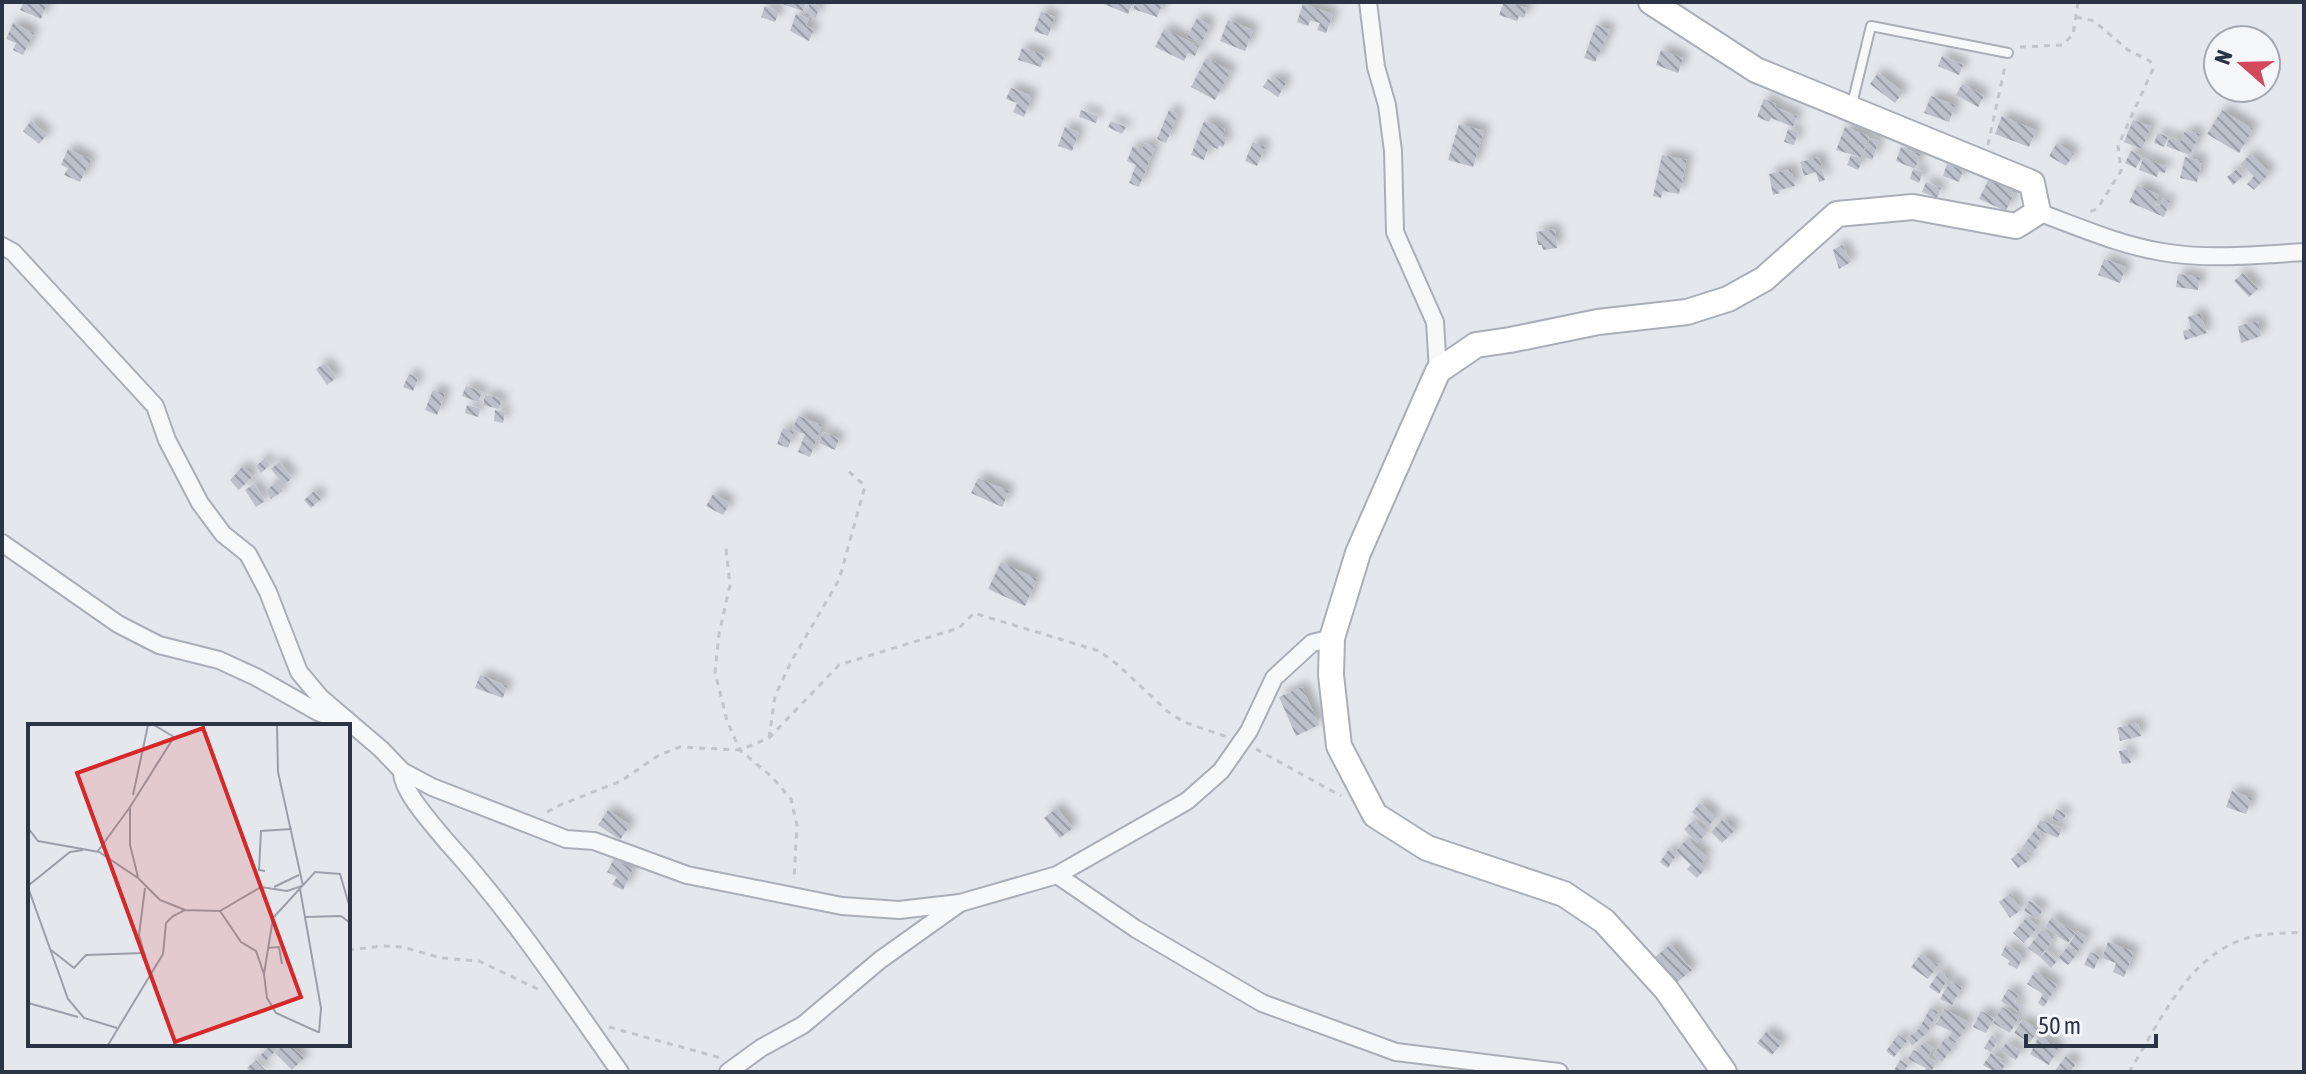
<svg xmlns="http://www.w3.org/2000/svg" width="2306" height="1074" font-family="'Asap Condensed',sans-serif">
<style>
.building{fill:url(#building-back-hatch);filter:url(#shadow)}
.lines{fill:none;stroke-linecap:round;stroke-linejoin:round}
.lane-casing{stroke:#a9aeb7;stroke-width:12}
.street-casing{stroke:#a9aeb7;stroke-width:20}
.secondary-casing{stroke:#a9aeb7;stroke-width:28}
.path{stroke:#c2c5cb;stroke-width:3;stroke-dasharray:6 6;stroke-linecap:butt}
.lane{stroke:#f7f8fa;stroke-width:8}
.street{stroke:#f7f8fa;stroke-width:16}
.secondary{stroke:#fff;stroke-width:24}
.inset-road{fill:none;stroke:#9a9fa9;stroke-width:2}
.view{fill:#d62828;fill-opacity:0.15;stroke:#d62828;stroke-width:4}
.inset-edge{fill:none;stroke:#2b3445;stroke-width:4}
</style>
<defs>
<pattern id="building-back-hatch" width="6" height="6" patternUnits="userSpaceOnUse" patternTransform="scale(2)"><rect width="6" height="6" fill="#bbc0ca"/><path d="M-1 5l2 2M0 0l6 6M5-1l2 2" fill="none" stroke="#989da6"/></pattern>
<filter id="shadow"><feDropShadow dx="6" dy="-6" stdDeviation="4" flood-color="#0004"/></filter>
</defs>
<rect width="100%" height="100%" fill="#e4e7ec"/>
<!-- building -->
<g class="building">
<polygon points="24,2 47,4 41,19 20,10"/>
<polygon points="776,2 806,2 803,11"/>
<polygon points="1099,2 1127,2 1132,4 1128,14"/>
<polygon points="1136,2 1163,2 1157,17 1133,9"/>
<polygon points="1504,2 1527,8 1524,18 1519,16 1517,21 1499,15"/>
<polygon points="810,3 819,6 816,18 806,15"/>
<polygon points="1303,4 1333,14 1326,33 1317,30 1320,23 1310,20 1308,26 1297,22"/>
<polygon points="765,6 779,11 775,22 761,17"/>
<polygon points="1041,12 1055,17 1048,36 1034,31"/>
<polygon points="796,14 809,18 806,26 814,29 809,41 790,31"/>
<polygon points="1197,18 1210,25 1201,44 1187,37"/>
<polygon points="1228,20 1253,30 1245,51 1220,41"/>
<polygon points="13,23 34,33 23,55 13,50 16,43 6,39"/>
<polygon points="1596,25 1610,30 1595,62 1584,58"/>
<polygon points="1164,29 1199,46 1195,56 1188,53 1184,61 1155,47"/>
<polygon points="1022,48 1045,55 1041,67 1018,60"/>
<polygon points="1661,50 1683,58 1678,73 1656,65"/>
<polygon points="1942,56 1963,65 1959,75 1938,66"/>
<polygon points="1206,58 1231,71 1215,100 1191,87"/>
<polygon points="1878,73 1903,92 1895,103 1870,84"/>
<polygon points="1276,77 1286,83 1278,97 1263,87 1268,79 1273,82"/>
<polygon points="1962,84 1984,96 1978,107 1956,95"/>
<polygon points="1011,88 1032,96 1024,117 1013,112 1017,103 1006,99"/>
<polygon points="1931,96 1955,105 1949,122 1924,113"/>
<polygon points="1764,99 1776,104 1775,107 1797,116 1793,127 1771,118 1769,122 1757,117"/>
<polygon points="1081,110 1098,116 1096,123 1079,117"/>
<polygon points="1169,110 1178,114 1166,143 1157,139"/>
<polygon points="2222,110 2253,129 2239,153 2207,134"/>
<polygon points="2002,116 2036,130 2029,147 1995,134"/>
<polygon points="2133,120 2151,126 2142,149 2124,142"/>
<polygon points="31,121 47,135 39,144 23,131"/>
<polygon points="1111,121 1126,127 1122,134 1108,127"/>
<polygon points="1204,121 1225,129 1222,137 1227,138 1223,147 1219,145 1218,149 1209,146 1204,160 1191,155"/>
<polygon points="1459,124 1484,131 1473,167 1448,160"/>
<polygon points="1065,127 1079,132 1072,151 1058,146"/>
<polygon points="1845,127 1869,136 1861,157 1836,150"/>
<polygon points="1788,129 1798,132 1794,145 1784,142"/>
<polygon points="2189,131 2200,134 2190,155 2166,146 2170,137 2181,141 2184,132 2188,134"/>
<polygon points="2158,133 2168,137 2164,147 2154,143"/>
<polygon points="1870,138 1879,141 1872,160 1863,156"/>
<polygon points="1253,142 1265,147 1257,166 1245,161"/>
<polygon points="1145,143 1155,147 1139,187 1129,183 1136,165 1127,161 1133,146 1142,150"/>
<polygon points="2057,143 2074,154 2066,166 2049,156"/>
<polygon points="1901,147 1920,154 1915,169 1896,161"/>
<polygon points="68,149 91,160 80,182 64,175 68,168 61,165"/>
<polygon points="2131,151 2142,156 2136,168 2125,163"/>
<polygon points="2250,154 2270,173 2254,190 2247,184 2254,176 2241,164"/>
<polygon points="1662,155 1687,160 1679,194 1663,191 1661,198 1653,196"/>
<polygon points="1851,155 1863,160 1858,170 1847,165"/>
<polygon points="1819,157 1825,180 1819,182 1816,172 1804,176 1800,162"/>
<polygon points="2185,157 2202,161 2197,182 2180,178"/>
<polygon points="2143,158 2167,167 2165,173 2159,171 2157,177 2139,170"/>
<polygon points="1947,164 1963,170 1959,182 1943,176"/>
<polygon points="1791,169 1795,186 1779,190 1780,193 1773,195 1769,174"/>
<polygon points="1913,169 1923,172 1919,183 1910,179"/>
<polygon points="2237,169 2243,176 2233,185 2227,177"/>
<polygon points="1991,175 2005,181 2003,186 2015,191 2006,211 1979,199"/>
<polygon points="1926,182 1941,188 1937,198 1922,192"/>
<polygon points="2137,185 2159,195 2155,204 2160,206 2163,198 2170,201 2164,217 2129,202"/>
<polygon points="1555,229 1557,248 1543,250 1542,245 1538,245 1536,232"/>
<polygon points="1842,245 1851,262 1839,269 1833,250"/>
<polygon points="2104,259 2126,267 2120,283 2098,275"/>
<polygon points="2243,273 2258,289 2249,297 2234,281"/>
<polygon points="2178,274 2200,277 2198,290 2176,287"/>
<polygon points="2200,313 2207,333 2185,340 2183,331 2191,329 2188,317"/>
<polygon points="2258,321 2261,336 2241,343 2238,326"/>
<polygon points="325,363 336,378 327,385 316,369"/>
<polygon points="409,374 418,378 413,391 403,387"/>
<polygon points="466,386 482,392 478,402 462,396"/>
<polygon points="433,390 445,394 437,415 425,410"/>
<polygon points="485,395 502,399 499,409 483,405"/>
<polygon points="467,405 480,409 478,417 465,413"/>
<polygon points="495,410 505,412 503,423 494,421"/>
<polygon points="798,416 822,425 810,457 798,452 805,434 792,430"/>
<polygon points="783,428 794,432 788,448 777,444"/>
<polygon points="823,432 839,439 835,450 819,443"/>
<polygon points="265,458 270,465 261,473 256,466"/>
<polygon points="279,462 292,478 284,485 271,469"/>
<polygon points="243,466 253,476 239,490 230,480"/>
<polygon points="978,478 1009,491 1002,507 971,493"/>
<polygon points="277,482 283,491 271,499 266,490"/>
<polygon points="254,484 265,501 256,507 245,490"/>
<polygon points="314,491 321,499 311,508 304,500"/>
<polygon points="713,494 730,503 723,515 706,506"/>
<polygon points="1001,562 1037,579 1025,606 988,589"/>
<polygon points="480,675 507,686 503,698 475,688"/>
<polygon points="1302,687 1319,725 1296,736 1279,697"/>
<polygon points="2138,722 2141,736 2120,741 2117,728"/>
<polygon points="2128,749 2131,763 2122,764 2119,751"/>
<polygon points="2232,791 2252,798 2246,814 2226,807"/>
<polygon points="1700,803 1716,817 1708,827 1692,812"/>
<polygon points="1057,808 1073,828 1060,838 1044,818"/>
<polygon points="2056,809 2066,814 2062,823 2052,819"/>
<polygon points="608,810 630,825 620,840 598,825"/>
<polygon points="1723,819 1735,830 1722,843 1711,832"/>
<polygon points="1694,820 1707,833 1697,843 1684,829"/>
<polygon points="2040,820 2062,828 2058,838 2036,829"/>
<polygon points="2035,830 2042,835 2038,841 2040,843 2032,853 2023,846"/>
<polygon points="1687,839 1707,857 1700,865 1705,869 1697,878 1687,869 1691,865 1676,851"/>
<polygon points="1669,849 1677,854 1668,868 1660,862"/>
<polygon points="2023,849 2031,859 2018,868 2011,859"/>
<polygon points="614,859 633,869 623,890 612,885 617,877 607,872"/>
<polygon points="2010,894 2021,910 2010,918 1999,902"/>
<polygon points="2029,901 2043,909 2038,919 2024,911"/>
<polygon points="2027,917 2038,927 2024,943 2013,933"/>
<polygon points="2052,917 2075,933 2068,943 2045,927"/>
<polygon points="2042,929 2054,938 2040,957 2028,948"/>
<polygon points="2077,931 2087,937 2078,951 2069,945"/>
<polygon points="2108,942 2134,952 2124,977 2113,972 2116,963 2102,958"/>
<polygon points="1671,944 1692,970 1676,983 1655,957"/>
<polygon points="2006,945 2024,956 2017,969 2008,964 2010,961 2001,955"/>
<polygon points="2068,946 2078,953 2068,965 2058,958"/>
<polygon points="2046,951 2057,961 2051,968 2040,957"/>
<polygon points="2090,952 2100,956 2094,969 2084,965"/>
<polygon points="1921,954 1938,965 1928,979 1911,967"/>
<polygon points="1940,971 1949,977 1939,994 1929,987"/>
<polygon points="2035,971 2057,985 2044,1007 2038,1003 2043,994 2027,984"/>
<polygon points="1950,981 1962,987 1952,1005 1940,999"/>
<polygon points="2008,989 2019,995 2014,1002 2021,1006 2018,1012 2001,1001"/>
<polygon points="2002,1007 2019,1017 2010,1033 1993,1023"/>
<polygon points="1930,1008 1938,1012 1927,1033 1912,1046 1907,1038 1919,1029"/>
<polygon points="1944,1009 1969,1022 1956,1043 1948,1039 1952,1032 1936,1024"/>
<polygon points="1981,1011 1994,1018 1986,1033 1973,1027"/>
<polygon points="2022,1020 2038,1029 2030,1043 2014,1033"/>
<polygon points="1767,1031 1782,1043 1772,1055 1757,1043"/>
<polygon points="1898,1035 1907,1041 1894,1057 1886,1051"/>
<polygon points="1992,1035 1998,1040 1991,1052 1984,1048"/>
<polygon points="2039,1036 2059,1047 2049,1065 2030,1054"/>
<polygon points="1945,1038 1954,1046 1942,1062 1933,1055"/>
<polygon points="1923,1042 1934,1047 1928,1057 1936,1062 1931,1072 1924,1072 1926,1068 1908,1059 1913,1050 1918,1052"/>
<polygon points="2006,1043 2021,1051 2016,1060 2000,1051"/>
<polygon points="271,1044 277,1049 265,1062 259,1057"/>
<polygon points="284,1044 289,1044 304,1058 292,1070 275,1053"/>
<polygon points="1991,1053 2002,1059 2000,1062 2005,1065 2001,1072 1995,1072 1983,1065"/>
<polygon points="2066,1056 2076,1064 2070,1072 2054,1072"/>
<polygon points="256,1060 267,1072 251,1072 247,1068"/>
<polygon points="1900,1060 1908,1065 1904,1072 1893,1072"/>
</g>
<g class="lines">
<defs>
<polyline id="lane" points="1852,104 1871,26 2008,53"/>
<g id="street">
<polyline points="1368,2 1376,67 1387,105 1393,151 1395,232 1435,322 1438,371"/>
<path d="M2038 212C2079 227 2119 245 2162 252 2208 260 2257 255 2304 252"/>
<polyline points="2,246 13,252 155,406 167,440 200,503 223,534 248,554 268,592 299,672 320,697 381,749 402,771 432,787 566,839 594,841 687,875 842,906 899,910 960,903"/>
<polyline points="2,543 118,624 159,645 219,660 256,677 318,712 344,723"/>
<path d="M402 771C401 791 434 826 447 842 511 912 565 994 620 1072"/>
<polyline points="1057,875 1136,929 1262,1003 1396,1052 1559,1072"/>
<polyline points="728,1072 761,1048 803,1025 880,960 960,903 1057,875 1187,801 1221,771 1249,731 1274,678 1312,643 1332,638"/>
</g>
<polyline id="secondary" points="1651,2 1756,70 2032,183 2038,212 2016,226 1913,207 1837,214 1764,279 1728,299 1687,312 1598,322 1510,340 1476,345 1438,371 1358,553 1332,638 1331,675 1339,746 1375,815 1427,848 1564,894 1604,921 1666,989 1724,1072"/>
</defs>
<!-- lane casing -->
<use href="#lane" class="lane-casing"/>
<!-- street casing -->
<use href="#street" class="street-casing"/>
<!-- secondary casing -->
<use href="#secondary" class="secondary-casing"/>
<!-- path -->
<g class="path">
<polyline points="2076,17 2094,21 2128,50 2150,61 2153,69 2118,146 2121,171 2097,209 2089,212"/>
<polyline points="2020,47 2062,45 2073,35 2078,2"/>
<polyline points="1988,145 2005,66"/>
<polyline points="726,549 730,585 719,634 715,672 727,721 740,750 772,777 791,799 797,825 794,880"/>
<polyline points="769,738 775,696 792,660 839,580 865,486 846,469"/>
<polyline points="1256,749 1341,796"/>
<polyline points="547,812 560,805 621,781 659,755 680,747 740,750 769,738 839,665 959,628 974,613 1099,651 1118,665 1167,711 1184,722 1227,737"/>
<polyline points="348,950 382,946 403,947 441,958 479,961 542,991"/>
<polyline points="609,1027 721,1058"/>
<path d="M2129 1072C2162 1019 2192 945 2261 935 2275 933 2290 933 2304 932"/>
</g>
<!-- lane -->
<use href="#lane" class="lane"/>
<!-- street -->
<use href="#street" class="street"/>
<!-- secondary -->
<use href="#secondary" class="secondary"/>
</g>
<!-- overview -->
<g transform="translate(28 724)">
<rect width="322" height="322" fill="#e4e7ec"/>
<path class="inset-road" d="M249 1 250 48 275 162M105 71 120 1M0 104 10 117 71 128 110 154 132 176 157 186M70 127 102 83M0 132 1 166 40 275 56 294 89 304M237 147 231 146 233 107 264 105M110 153 102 121V83L146 13 126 1M1 161 42 128 55 126M246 163 271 151M117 164 111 211 122 250M272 165 293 284 291 309M192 187 233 163 259 167 274 162M277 193 313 192 322 199M240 224 251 223 254 240M23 226 46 244 58 231 115 229M236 250 239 274 248 289 290 308M0 279 50 293M80 321 135 230 138 199 145 192 157 186 192 187 213 218 228 227 236 250 245 194 287 148 312 150 322 184"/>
<path class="view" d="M175 4 273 273 147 318 49 49Z"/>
<rect width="322" height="322" class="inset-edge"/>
</g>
<!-- border -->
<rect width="2306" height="1074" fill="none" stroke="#2b3445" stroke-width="8"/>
<!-- north arrow -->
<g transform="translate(2242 64) rotate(290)"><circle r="38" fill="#f4f6f9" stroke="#a4a8b1" stroke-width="2"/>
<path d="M0-6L14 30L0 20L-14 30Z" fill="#d1495b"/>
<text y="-12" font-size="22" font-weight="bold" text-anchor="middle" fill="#2b3445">N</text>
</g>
<!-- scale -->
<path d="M2026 1034v12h130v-12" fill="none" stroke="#2b3445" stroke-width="4"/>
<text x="2038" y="1034" font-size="24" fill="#2b3445" stroke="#f4f6f9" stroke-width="6" paint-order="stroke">50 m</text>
</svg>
